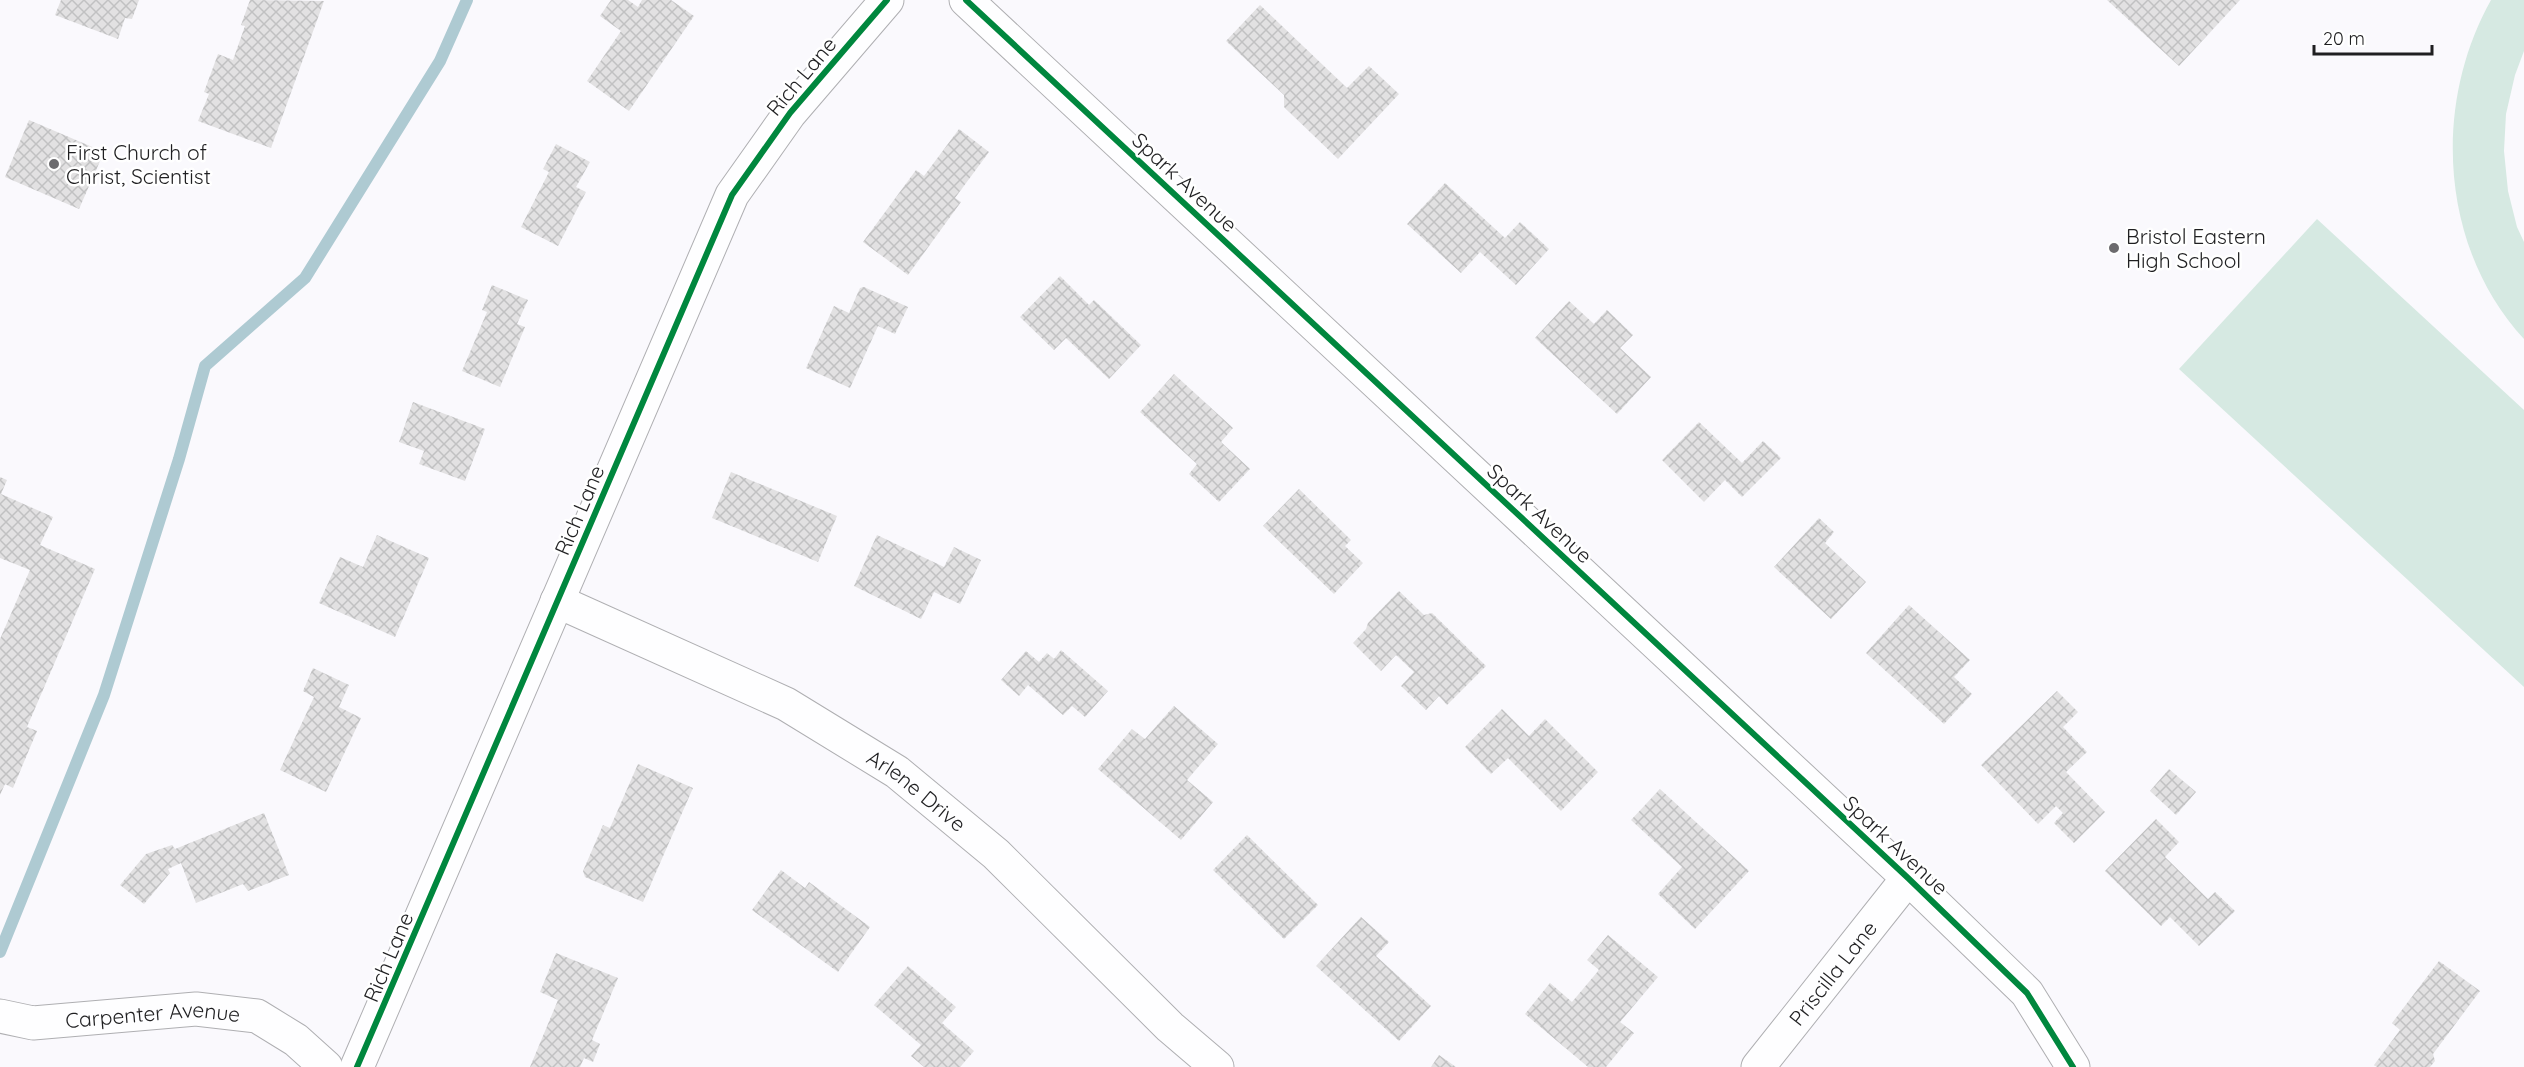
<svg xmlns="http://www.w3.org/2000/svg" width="2524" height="1067" font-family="Quicksand,sans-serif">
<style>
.park{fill:#d6e9e2}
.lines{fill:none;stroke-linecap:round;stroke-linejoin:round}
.stream{stroke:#aecad2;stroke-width:12}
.building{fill:url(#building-cross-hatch)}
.minor-casing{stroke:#afafb2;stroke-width:35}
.minor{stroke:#fefeff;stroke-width:33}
.cycleway-casing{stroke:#fff;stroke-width:10}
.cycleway{stroke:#00873e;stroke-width:6}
.poi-dot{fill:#6c6b6e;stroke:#fff;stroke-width:2}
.labels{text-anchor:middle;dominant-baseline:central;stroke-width:5;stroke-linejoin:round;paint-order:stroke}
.street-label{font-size:21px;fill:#1f1f21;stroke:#fff}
.poi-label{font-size:21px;fill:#1f1f21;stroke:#fff;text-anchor:start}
</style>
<defs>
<pattern id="building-cross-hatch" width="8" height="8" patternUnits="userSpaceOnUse" patternTransform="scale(1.5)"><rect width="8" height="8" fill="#e2e1e2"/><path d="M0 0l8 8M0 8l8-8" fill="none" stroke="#c1c1c2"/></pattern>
</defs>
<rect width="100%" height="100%" fill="#faf9fd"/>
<!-- park -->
<g class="park">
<path d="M2491 0H2524V51L2515 75 2506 114 2504 151 2508 191 2517 227 2524 242V339C2440 248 2432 105 2491 0Z"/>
<polygon points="2317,219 2524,410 2524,687 2179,369"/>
</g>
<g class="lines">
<!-- stream -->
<polyline class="stream" points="0,952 104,695 179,459 205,366 305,278 440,61 467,0"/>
</g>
<!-- building -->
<g class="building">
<polygon points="61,0 139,0 132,19 125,18 118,39 55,15"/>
<polygon points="250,0 324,1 271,148 198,121 209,94 204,92 218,54 233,60 245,26 241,25"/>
<polygon points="611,0 628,0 638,7 642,0 671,0 694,16 629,111 587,81 621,31 600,16"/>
<polygon points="2107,0 2240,0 2179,66"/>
<polygon points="1260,5 1347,88 1369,66 1399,94 1338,159 1284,107 1284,95 1226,41"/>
<polygon points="29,120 104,152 79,209 5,177"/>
<polygon points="959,129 989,152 955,198 961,202 908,275 863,242 916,170 924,176"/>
<polygon points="556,144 590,162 576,187 586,192 558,246 521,227 549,172 543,169"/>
<polygon points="1445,183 1505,238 1520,222 1549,249 1516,285 1480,252 1461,273 1407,224"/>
<polygon points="1060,276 1089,305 1094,300 1141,345 1109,379 1066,338 1054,350 1020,317"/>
<polygon points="492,285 528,300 517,324 525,327 500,387 462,371 487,312 482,310"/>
<polygon points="864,287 908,307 895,334 878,326 850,388 806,368 834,306 849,313 860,288"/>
<polygon points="1569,301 1594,324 1607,310 1633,335 1620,348 1651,377 1617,414 1535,338"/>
<polygon points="1174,374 1233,428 1221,442 1250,469 1219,502 1189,474 1197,464 1140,412"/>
<polygon points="413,402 485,429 465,481 419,464 424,451 399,442"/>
<polygon points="1699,422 1742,463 1763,441 1781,458 1742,497 1725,480 1704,502 1662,460"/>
<polygon points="731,472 837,516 818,562 712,518"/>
<polygon points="0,477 7,480 1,494 53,517 40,545 95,569 27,727 37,731 13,788 5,784 0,795 0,639 30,570 0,558"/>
<polygon points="1299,489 1351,540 1345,546 1363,563 1334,594 1263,526"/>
<polygon points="1819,518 1834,532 1825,543 1866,582 1831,619 1774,567"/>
<polygon points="377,535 429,558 395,637 319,603 340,557 363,567"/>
<polygon points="877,535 944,567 954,547 981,560 960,604 934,592 921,619 854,586"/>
<polygon points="1399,591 1424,615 1432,613 1486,666 1447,705 1439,696 1426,710 1401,686 1414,672 1396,655 1381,671 1353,643 1366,629 1368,623"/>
<polygon points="1909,605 1970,660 1954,677 1972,694 1944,724 1866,653"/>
<polygon points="1061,650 1108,691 1085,717 1072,706 1063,715 1028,685 1019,696 1001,680 1026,651 1039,662 1047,653 1054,659"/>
<polygon points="313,668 349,685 339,707 361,718 326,792 280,770 314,697 303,691"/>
<polygon points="2057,691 2078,712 2063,727 2087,752 2066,772 2105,812 2074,843 2054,823 2063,813 2056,806 2038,824 1981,765"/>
<polygon points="1174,706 1218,744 1187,780 1213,802 1181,840 1098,769 1132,729 1145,739"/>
<polygon points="1502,709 1529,736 1545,719 1598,772 1561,811 1508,758 1491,774 1465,747"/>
<polygon points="638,764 693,788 643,902 585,877 583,871 603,825 610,828"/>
<polygon points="2169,769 2196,792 2176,815 2150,791"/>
<polygon points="1660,789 1749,871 1695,929 1658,894 1682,867 1631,820"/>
<polygon points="264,813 289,875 248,891 243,884 196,903 181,863 168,869 170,873 144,904 120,885 146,854 172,845 175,849"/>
<polygon points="2156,819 2179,842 2165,857 2208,899 2215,892 2235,911 2199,946 2170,917 2161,926 2105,871"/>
<polygon points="1247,835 1318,905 1284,939 1213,870"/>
<polygon points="781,870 805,888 809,882 870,927 838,972 752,910"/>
<polygon points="1361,917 1389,942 1376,956 1431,1006 1399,1041 1316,966"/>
<polygon points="1608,935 1658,977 1620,1022 1634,1033 1606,1067 1588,1067 1525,1014 1550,983 1572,1002 1599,970 1587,960"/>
<polygon points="556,953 618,978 592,1040 600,1044 593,1062 584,1058 580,1067 530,1067 558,1000 540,992"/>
<polygon points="2439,961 2480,991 2433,1054 2435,1061 2430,1067 2377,1067 2374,1065 2400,1030 2392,1023"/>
<polygon points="908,966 956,1007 942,1023 974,1051 960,1067 924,1067 911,1056 921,1045 874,1005"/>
<polygon points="1439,1055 1456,1067 1431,1067"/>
</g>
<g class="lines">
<defs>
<g id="minor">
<polyline points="966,0 1908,878 2027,993 2073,1067"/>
<path id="s1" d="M557 601 786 704 897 772 996 854 1170 1027 1217 1067"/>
<path id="s2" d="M0 1016 33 1023 196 1009 257 1016 296 1040 326 1067"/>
<polyline points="357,1067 732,195 790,113 887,0"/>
<path id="s3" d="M1758 1067 1908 878"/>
</g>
</defs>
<!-- minor casing -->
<use href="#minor" class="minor-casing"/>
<!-- minor -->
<use href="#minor" class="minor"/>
<defs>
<g id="cycleway">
<polyline points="966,0 1908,878 2027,993 2073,1067"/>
<polyline points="357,1067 732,195 790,113 887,0"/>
</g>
</defs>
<!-- cycleway casing -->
<use href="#cycleway" class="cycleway-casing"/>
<!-- cycleway -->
<use href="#cycleway" class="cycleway"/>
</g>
<!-- markers -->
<g class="poi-dot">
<circle cx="54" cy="164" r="6"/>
<circle cx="2114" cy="248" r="6"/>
</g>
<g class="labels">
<!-- street labels -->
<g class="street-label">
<text transform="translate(801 76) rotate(-50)">Rich Lane</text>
<text transform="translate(1185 182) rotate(43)">Spark Avenue</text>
<text transform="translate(579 510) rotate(-67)">Rich Lane</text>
<text transform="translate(1540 513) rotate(43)">Spark Avenue</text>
<text stroke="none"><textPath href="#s1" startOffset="408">Arlene Drive</textPath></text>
<text transform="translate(1896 845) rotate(43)">Spark Avenue</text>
<text transform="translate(388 957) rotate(-67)">Rich Lane</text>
<text stroke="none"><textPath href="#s3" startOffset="120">Priscilla Lane</textPath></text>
<text stroke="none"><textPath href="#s2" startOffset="154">Carpenter Avenue</textPath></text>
</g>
<!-- poi labels -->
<g class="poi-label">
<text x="66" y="152">First Church of<tspan x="66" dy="24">Christ, Scientist</tspan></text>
<text x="2126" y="236">Bristol Eastern<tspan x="2126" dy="24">High School</tspan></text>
</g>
</g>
<!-- scale -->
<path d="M2314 45v9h118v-9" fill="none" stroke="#1f1f21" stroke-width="3"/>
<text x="2323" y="45" font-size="18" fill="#1f1f21" stroke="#ffffff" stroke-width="4.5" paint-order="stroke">20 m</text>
</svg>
